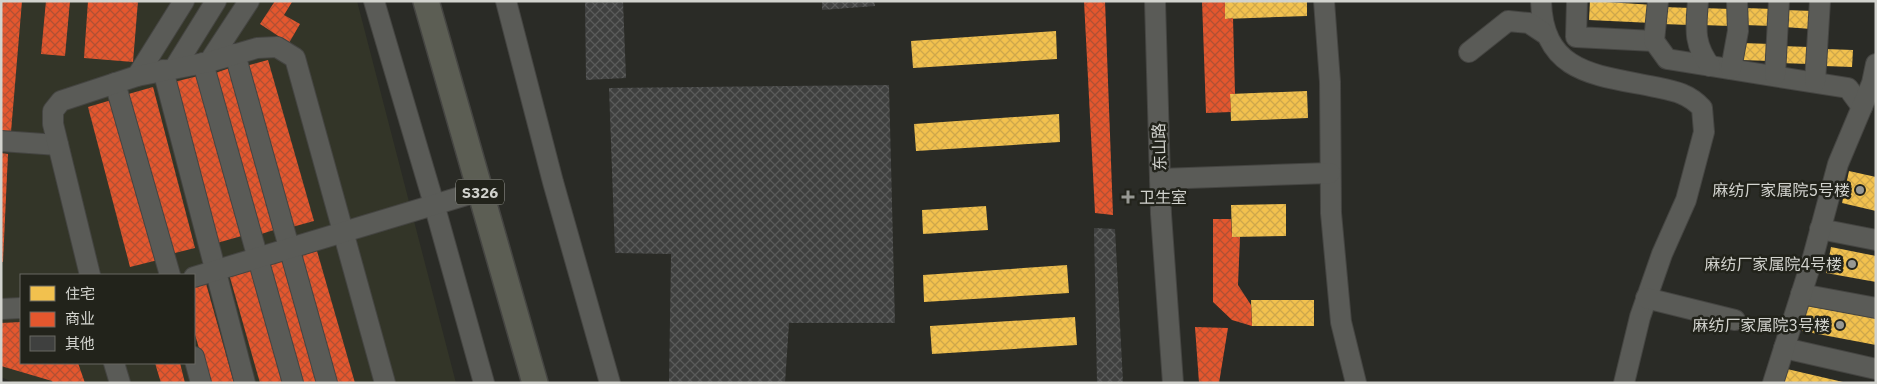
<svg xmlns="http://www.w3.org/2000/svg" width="1877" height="384" font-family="'IBM Plex Sans','Noto Sans SC',sans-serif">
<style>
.built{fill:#333528;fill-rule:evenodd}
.homes{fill:url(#homes-cross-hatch)}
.shops{fill:url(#shops-cross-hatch)}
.building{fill:url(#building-cross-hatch)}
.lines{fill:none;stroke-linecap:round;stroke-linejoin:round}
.minor-casing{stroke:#454542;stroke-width:22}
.major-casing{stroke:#454542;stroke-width:28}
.minor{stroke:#5a5b57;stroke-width:20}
.major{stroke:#5c5e54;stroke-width:25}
.poi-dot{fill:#979893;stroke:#22231b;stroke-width:2}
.labels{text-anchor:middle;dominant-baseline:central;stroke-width:5;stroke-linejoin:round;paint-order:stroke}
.shield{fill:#22231b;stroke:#9d9e98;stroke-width:1}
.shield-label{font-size:15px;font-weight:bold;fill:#d2d3ce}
.street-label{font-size:16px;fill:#d2d3ce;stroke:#22231b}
.poi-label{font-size:16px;fill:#d2d3ce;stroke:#22231b;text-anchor:end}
</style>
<defs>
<pattern id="homes-cross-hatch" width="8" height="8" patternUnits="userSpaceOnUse" patternTransform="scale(1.25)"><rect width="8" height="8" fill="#f2c14e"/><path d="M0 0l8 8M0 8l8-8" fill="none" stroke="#cea74b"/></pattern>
<pattern id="shops-cross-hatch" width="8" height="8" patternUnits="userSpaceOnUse" patternTransform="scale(1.25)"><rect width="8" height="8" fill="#e4572e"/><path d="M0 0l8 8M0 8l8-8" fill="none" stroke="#b25033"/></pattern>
<pattern id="building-cross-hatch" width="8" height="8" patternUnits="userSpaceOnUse" patternTransform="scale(1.25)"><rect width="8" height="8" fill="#3f403f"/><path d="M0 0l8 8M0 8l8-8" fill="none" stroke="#5a5b5a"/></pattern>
</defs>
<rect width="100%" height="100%" fill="#2a2b26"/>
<!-- built -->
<path class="built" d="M1 1H357L456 383H15L1 377ZM21 275H194V363H21Z"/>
<!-- homes -->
<g class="homes">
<polygon points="1225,1 1307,1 1307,16 1225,19"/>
<polygon points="1590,1 1654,5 1652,23 1589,20"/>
<polygon points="1663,7 1691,8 1690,25 1662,24"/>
<polygon points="1702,8 1731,9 1730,26 1702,25"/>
<polygon points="1745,8 1773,9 1772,26 1744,25"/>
<polygon points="1785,10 1813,11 1812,29 1784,27"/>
<polygon points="1056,31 1057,59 913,68 911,41"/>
<polygon points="1742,43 1771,44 1770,61 1741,60"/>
<polygon points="1781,46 1809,47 1809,64 1780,63"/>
<polygon points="1825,49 1853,50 1852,67 1824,66"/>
<polygon points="1307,91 1308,118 1231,121 1230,94"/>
<polygon points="1059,114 1060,142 916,151 914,124"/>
<polygon points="1849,171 1876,177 1876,211 1842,203"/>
<polygon points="1286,204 1286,236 1232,237 1231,205"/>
<polygon points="986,206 988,230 923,234 922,210"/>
<polygon points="1831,247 1876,256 1876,282 1826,273"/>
<polygon points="1067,265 1069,293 924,302 923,275"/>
<polygon points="1251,300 1314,300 1314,326 1252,326"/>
<polygon points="1807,306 1876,318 1876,345 1802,331"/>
<polygon points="1075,317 1077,345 932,354 930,326"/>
<polygon points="1787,369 1843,382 1843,383 1783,383"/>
</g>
<!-- shops -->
<g class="shops">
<polygon points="1,1 22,1 11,132 1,132"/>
<polygon points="46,1 70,1 65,56 41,54"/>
<polygon points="88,1 138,1 133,62 84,58"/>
<polygon points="275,1 292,2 284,15 300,24 289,43 260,24"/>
<polygon points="1084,1 1105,1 1113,215 1095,213"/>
<polygon points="1202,1 1225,1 1225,19 1233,18 1235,94 1230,94 1231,112 1206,113"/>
<polygon points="268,60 314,221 292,227 246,66"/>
<polygon points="230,68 277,229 255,236 209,75"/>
<polygon points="202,75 245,235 217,243 174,82"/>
<polygon points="153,87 195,248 167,255 125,95"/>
<polygon points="115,99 158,260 130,267 88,107"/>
<polygon points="1,153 8,154 3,262 1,262"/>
<polygon points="1213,219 1231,219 1232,237 1240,237 1238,285 1251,305 1252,326 1232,320 1213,302"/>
<polygon points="317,251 355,383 329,383 293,258"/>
<polygon points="286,259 321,383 295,383 262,266"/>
<polygon points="253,267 286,383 260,383 229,274"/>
<polygon points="205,280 234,383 209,383 194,331 194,283"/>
<polygon points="21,322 21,363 78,363 85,383 53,383 52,381 1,366 1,323"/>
<polygon points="1195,327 1228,328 1219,383 1199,383"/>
<polygon points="155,363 180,363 185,383 161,383"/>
</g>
<!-- building -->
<g class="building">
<polygon points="585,1 623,1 626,78 586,80"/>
<polygon points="822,1 874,1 875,6 822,10"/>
<polygon points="889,85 895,323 789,323 785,383 669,383 671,254 615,253 609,88"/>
<polygon points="1094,228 1115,229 1123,383 1097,383"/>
</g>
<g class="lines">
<defs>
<g id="minor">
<polyline points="374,1 434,204 484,383"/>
<polyline points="506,1 553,182 610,383"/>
<polyline points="1155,1 1161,214 1173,383"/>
<polyline points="1324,1 1330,82 1331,213 1341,322 1356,383"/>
<path d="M1541 1C1543 74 1597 75 1655 87 1674 91 1688 93 1702 108L1704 132 1686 200 1662 254 1640 317 1624 383"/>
<polyline points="1577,1 1576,37 1654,41"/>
<polyline points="1658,1 1654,41 1667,59 1848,88 1862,107"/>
<path d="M1698 1C1696 28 1693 43 1710 66"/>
<polyline points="1469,52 1508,21 1529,23 1544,33"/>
<polyline points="235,54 327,383"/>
<polyline points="209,62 249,1"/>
<polyline points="203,63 293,383"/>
<polyline points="175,67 216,1"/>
<polyline points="1731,69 1738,31 1737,1"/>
<polyline points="163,70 245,383"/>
<polyline points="1775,75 1779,1"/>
<polyline points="137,76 184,1"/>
<polyline points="1815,82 1820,1"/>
<polyline points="115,83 170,275"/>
<polyline points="1,141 58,145"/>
<polyline points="1160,179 1330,173"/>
<polyline points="1820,229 1876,240"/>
<polyline points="90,275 53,124 53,111 61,101 137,76 209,62 257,48 277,47 295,58 385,383"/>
<polyline points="194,277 480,191"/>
<polyline points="1801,294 1876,308"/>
<polyline points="1646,298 1735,320"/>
<polyline points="1,309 21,308"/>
<polyline points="1784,348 1876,369"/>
<polyline points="194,357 201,383"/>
<polyline points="114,363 120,383"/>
<polyline points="1773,383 1813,257 1838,164 1872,83 1876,64"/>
</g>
<polyline id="major" points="426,1 535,383"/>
</defs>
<!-- minor casing -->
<use href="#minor" class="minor-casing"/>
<!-- major casing -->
<use href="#major" class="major-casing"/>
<!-- minor -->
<use href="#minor" class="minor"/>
<!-- major -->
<use href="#major" class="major"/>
</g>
<!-- markers -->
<g class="poi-dot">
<circle cx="1860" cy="190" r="5"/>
<path d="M1125.5 189.5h5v5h5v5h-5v5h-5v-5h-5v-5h5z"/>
<circle cx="1852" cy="264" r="5"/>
<circle cx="1840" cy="325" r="5"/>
</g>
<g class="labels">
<!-- shield labels -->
<rect class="shield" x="456" y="179.5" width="48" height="25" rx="4"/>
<g class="shield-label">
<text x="480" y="192">S326</text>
</g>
<!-- street labels -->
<g class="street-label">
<text transform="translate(1159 147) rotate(-92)">东山路</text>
</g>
<!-- poi labels -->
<g class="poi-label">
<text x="1850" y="190">麻纺厂家属院5号楼</text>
<text x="1139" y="197" text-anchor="start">卫生室</text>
<text x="1842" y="264">麻纺厂家属院4号楼</text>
<text x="1830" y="325">麻纺厂家属院3号楼</text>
</g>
</g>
<!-- border -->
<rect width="1877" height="384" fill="none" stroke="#d2d3ce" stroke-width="5"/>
<!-- legend -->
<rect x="20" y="274" width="175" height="90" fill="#22231b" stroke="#686963"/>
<rect x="30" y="286" width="25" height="15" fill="#f2c14e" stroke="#686963"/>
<text x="65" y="299" font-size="15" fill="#d2d3ce">住宅</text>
<rect x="30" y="312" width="25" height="15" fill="#e4572e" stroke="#686963"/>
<text x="65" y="324" font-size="15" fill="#d2d3ce">商业</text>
<rect x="30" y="336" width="25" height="15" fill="#3f403f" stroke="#686963"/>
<text x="65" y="349" font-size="15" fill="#d2d3ce">其他</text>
</svg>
